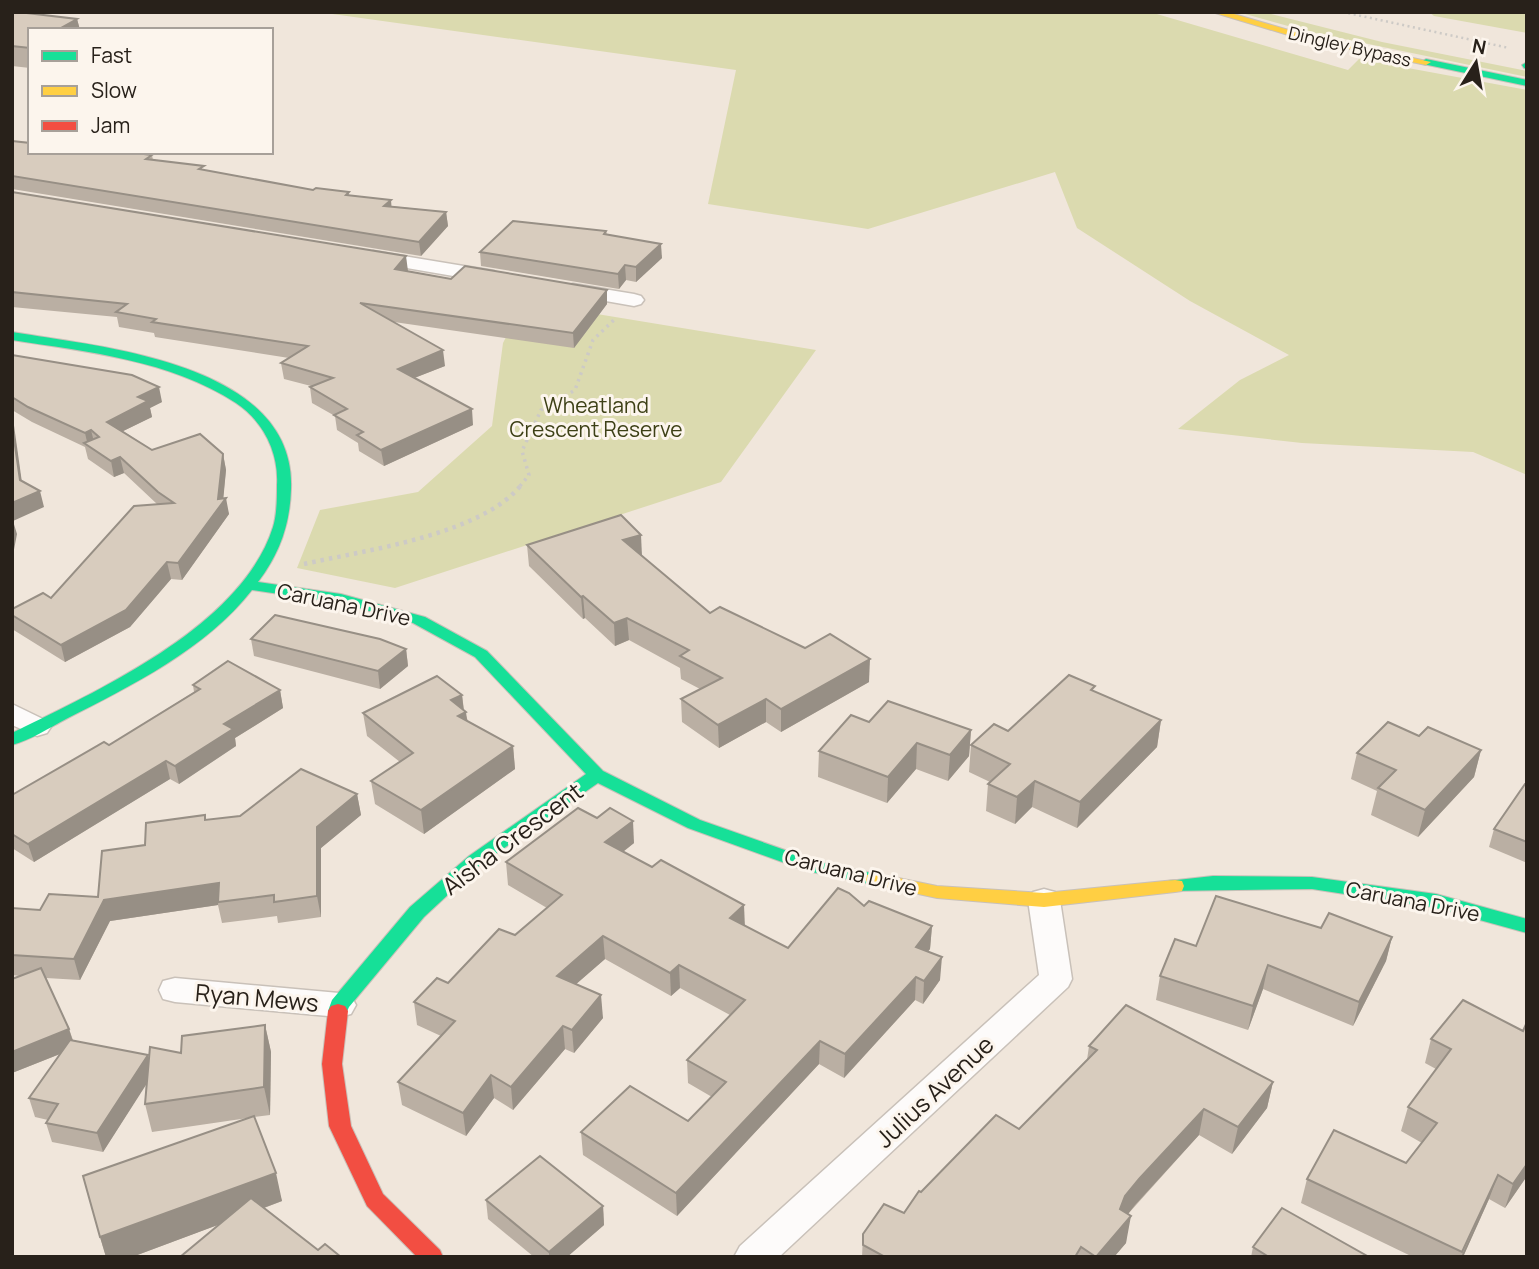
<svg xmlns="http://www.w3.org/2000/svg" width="1539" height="1269" font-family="Manrope,sans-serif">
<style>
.green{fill:#dbdaaf}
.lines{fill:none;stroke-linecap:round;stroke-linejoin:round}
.street-casing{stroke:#c9c1b9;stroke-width:3}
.fast-casing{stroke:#c9c1b9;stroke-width:2}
.slow-casing{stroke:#c9c1b9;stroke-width:2}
.jam-casing{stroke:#c9c1b9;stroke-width:2}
.path-far2{stroke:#cdcac6;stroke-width:2.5;stroke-dasharray:2 3.5;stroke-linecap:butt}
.path-far1{stroke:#cdcac6;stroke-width:3.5;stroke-dasharray:2.5 4.5;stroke-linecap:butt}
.path{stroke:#cdcac6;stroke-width:4.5;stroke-dasharray:3.5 5;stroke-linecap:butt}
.street{fill:#fdfbfa;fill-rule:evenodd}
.fast{fill:#16e098;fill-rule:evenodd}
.slow{fill:#ffcf43;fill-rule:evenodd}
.jam{fill:#f24e42;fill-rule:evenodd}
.wall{fill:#baafa3}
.shaded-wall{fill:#978f85}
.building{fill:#d8ccbe;stroke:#978f85;stroke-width:2}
.labels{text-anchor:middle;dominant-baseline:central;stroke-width:6;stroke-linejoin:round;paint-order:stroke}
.far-street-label{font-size:18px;fill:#28211a;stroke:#fcf5ed}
.park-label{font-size:21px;fill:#3d4016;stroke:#fcf5ed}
.street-label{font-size:21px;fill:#28211a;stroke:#fcf5ed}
.near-street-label{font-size:24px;fill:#28211a;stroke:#fcf5ed}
</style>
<rect width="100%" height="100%" fill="#f0e6db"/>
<!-- green -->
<g class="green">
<polygon points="318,12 1150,12 1348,70 1359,59 1527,90 1527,475 1473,452 1302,443 1178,429 1240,380 1289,355 1190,301 1077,228 1055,172 868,229 708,204 736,70"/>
<polygon points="1238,12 1263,12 1382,42 1527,71 1527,77 1306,31"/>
<polygon points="1429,12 1527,12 1527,33 1434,16"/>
<polygon points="524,302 816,350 721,482 395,588 297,568 320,510 418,492 492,426 503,343"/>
</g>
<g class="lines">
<defs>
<g id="street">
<polygon points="373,251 494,271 504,277 494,283 366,261 363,257"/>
<polygon points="573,284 634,294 641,296 644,300 641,304 634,306 566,294 563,290 566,286"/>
<polygon points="12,704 47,721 51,727 47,733 37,736 12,725"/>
<polygon points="1044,889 1055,892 1060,900 1072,979 1068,987 779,1257 734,1257 740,1246 1039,975 1028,900 1033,892"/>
<polygon points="175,978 339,993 351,996 356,1005 351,1014 339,1017 175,1002 163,999 159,990 163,981"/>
</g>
<g id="fast">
<polygon points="1426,59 1527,80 1527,86 1423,64 1421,62"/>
<polygon points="1527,62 1527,69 1524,68 1522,65"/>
<path d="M12 332C102 347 296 363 291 489 290 524 280 553 258 582L341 594 425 617 487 651 603 771 700 820 816 861 881 875 883 879 881 883 874 885 807 871 688 828 598 783 481 864 424 917 349 1007 345 1016 338 1018 331 1016 328 1011 332 1000 410 907 469 856 586 774 475 657 413 623 340 603 252 590C206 649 131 686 66 719 49 728 31 740 12 745V733C99 690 242 626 273 527 277 514 277 498 277 485 279 452 263 421 236 403 170 360 88 352 12 340Z"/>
<polygon points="1213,876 1312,877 1436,894 1527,919 1527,933 1436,908 1312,889 1168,891 1166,886 1168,881"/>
</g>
<g id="slow">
<polygon points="1212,12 1227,12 1299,33 1431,62 1426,65 1298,38"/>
<polygon points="874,873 937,886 1044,893 1175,880 1182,881 1184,886 1182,891 1175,892 1044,907 937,898 867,883 865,879 867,875"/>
</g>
<polygon id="jam" points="338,1004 345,1006 348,1011 342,1064 351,1126 383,1194 440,1250 443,1257 417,1257 367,1206 329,1126 322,1064 328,1011 331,1006"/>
</defs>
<!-- street casing -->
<use href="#street" class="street-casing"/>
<!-- fast casing -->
<use href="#fast" class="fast-casing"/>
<!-- slow casing -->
<use href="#slow" class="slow-casing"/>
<!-- jam casing -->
<use href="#jam" class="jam-casing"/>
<!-- path-far2 -->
<polyline class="path-far2" points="1343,12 1509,48"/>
<!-- path-far1 -->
<polyline class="path-far1" points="520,486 529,475 522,451 541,410 575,390 593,340 616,318"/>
<!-- path -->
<path class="path" d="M304 564C366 550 482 535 522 484"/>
<!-- street -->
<use href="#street" class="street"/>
<!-- fast -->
<use href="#fast" class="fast"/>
<!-- slow -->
<use href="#slow" class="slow"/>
<!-- jam -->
<use href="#jam" class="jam"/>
</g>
<!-- wall -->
<g class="wall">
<polygon points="12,12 26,12 26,13 77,19 80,30 30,30 30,68 12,66"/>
<polygon points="12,141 152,155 153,160 204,170 313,190 349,192 349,195 391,200 391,206 446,212 448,226 421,256 12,189"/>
<polygon points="12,192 408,271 407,272 607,304 574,348 394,322 445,366 414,378 473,425 384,466 359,451 358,443 337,430 335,416 312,403 310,387 311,386 284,379 281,363 289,358 155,337 154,333 119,327 117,317 12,307"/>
<polygon points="606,231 607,234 662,258 636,282 626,280 619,289 481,266 480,252"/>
<polygon points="12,355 162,402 150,408 152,417 123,431 152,450 223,454 226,470 223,498 229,514 182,580 171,579 130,627 65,662 12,629 12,609 51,598 157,504 124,473 114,477 88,459 85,447 32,422 12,410"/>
<polygon points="527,545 642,556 710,613 869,682 781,732 766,722 719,748 682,722 681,699 700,689 681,679 680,668 629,640 615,646 585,618 583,619 529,566"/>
<polygon points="251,639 406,649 408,666 380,689 254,656"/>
<polygon points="193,685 280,690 283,708 235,738 236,746 179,784 170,779 34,862 12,848 12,795 109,745 194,692"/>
<polygon points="1094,691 1161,720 1157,747 1077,828 1032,807 1015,824 986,811 988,784 990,782 969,772 971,745 1008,731"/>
<polygon points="462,695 464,710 468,721 513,746 515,769 424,834 375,804 371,781 400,762 367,736 363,713"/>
<polygon points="869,722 971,730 969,756 948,781 916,769 887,803 818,777 819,751"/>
<polygon points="1419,736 1481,750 1474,777 1418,837 1371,815 1377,791 1351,779 1357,753"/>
<polygon points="1527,784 1527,863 1489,847 1494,829"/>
<polygon points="357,794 361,815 321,848 321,917 278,923 277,916 222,923 218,905 110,921 80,980 46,978 69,1029 73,1040 149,1059 181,1053 265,1025 271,1052 270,1115 254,1117 282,1201 264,1208 318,1250 341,1257 220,1224 132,1257 106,1257 100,1237 248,1118 152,1132 145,1104 146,1084 103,1152 52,1142 46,1123 48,1120 35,1117 29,1098 60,1054 12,1073 12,979 20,976 12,975 12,908 40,910 98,897 145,845 205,815 206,820 240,816"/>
<polygon points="597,818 634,843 623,852 744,925 788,948 864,906 932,926 930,949 928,951 940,980 923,1004 915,1000 844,1078 819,1064 677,1216 583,1155 581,1132 688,1121 712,1097 688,1083 687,1060 730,1015 680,988 671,996 605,959 576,984 603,1018 574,1053 565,1049 513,1110 494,1098 466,1136 402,1105 398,1082 441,1036 417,1025 414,1002 448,983 515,935 547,908 508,885 506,862"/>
<polygon points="1321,928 1392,937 1386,961 1353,1026 1263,989 1248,1030 1156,1000 1160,976 1196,946"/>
<polygon points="1527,1022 1527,1176 1505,1208 1489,1199 1463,1257 1413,1257 1301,1203 1307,1179 1406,1163 1422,1143 1401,1131 1408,1107 1436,1069 1425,1063 1431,1039 1523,1031"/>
<polygon points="1089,1046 1273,1082 1267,1108 1232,1154 1199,1135 1128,1214 1126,1243 1114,1257 862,1257 863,1234 904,1213 921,1192 1019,1129 1087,1060"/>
<polygon points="486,1200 603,1206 604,1225 567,1257 534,1257 488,1219"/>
<polygon points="1253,1247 1369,1257 1251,1257"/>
</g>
<!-- shaded-wall -->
<g class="shaded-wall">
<polygon points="77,19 80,30 61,30 61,28"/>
<polygon points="391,200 392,213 384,206"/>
<polygon points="446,212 448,226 421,256 419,242"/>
<polygon points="661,244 662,258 636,282 636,267"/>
<polygon points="406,256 408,271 396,284 395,269"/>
<polygon points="625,265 626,280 619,289 618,274"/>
<polygon points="607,290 607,304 574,348 573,333"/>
<polygon points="443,350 445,366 399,384 398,369"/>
<polygon points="159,387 162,402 150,408 152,417 111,437 107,422 138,397"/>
<polygon points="472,409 473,425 384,466 381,450"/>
<polygon points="12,411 24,497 20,480 12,425"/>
<polygon points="91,430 95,446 88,446 85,433"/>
<polygon points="223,454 226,470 223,502 226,498 229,514 182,580 178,563 218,499"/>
<polygon points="120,457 124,473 114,477 111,461"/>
<polygon points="40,491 44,507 13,521 17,534 12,560 12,503"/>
<polygon points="641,535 642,556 623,540"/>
<polygon points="167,562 171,579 130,627 65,662 61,645"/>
<polygon points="583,596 585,618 583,619 581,597"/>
<polygon points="627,618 629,640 615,646 614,623"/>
<polygon points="406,649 408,666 380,689 378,671"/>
<polygon points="870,659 869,682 781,732 781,709"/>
<polygon points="280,690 283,708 235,738 236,746 179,784 175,766 224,724"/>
<polygon points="462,695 464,713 466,712 469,735 461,739 451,700"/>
<polygon points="766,699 766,722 719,748 718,725"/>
<polygon points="1161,720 1157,747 1077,828 1080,802"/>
<polygon points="971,730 969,756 948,781 950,755"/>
<polygon points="917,743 916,769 887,803 888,777"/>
<polygon points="513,746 515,769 424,834 421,810"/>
<polygon points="1481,750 1474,777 1418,837 1425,810"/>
<polygon points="166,761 170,779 34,862 28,844"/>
<polygon points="1035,781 1032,807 1015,824 1017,797"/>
<polygon points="357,794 361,815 321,848 321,917 317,896 317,827"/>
<polygon points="633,821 634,843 606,865 605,842"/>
<polygon points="219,883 218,905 110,921 80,980 74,959 104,900"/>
<polygon points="744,905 745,928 730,918"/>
<polygon points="932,926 930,949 914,969 916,947"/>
<polygon points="603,936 605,959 559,999 557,976"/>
<polygon points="1392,937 1386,961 1353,1026 1359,1002"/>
<polygon points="942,957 940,980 923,1004 924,981"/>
<polygon points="679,965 680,988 671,996 670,973"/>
<polygon points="1268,965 1263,989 1248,1030 1253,1006"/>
<polygon points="916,977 915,1000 844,1078 845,1054"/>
<polygon points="601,995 603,1018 574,1053 572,1030"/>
<polygon points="265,1025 271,1052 270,1115 264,1087"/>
<polygon points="563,1026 565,1049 513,1110 511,1087"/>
<polygon points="69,1029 75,1048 12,1073 12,1052"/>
<polygon points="820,1041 819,1064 677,1216 676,1193"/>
<polygon points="148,1055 153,1074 103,1152 97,1133"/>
<polygon points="491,1075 494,1098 466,1136 463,1113"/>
<polygon points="1273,1082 1267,1108 1232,1154 1238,1127"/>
<polygon points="1204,1109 1199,1135 1135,1205 1121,1223 1131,1216 1126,1243 1114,1257 1096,1257 1125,1196 1139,1179"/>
<polygon points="1527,1164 1527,1176 1505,1208 1513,1184"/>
<polygon points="276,1173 282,1201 132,1257 106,1257 100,1237"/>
<polygon points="1498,1175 1489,1199 1463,1257 1461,1257"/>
<polygon points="603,1206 604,1225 567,1257 549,1257 549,1252"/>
</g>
<!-- building -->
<g class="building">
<polygon points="12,12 18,12 77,19 61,28 73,30 30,30 30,48 12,46"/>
<polygon points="12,141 30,143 30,152 127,152 152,155 146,159 204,166 199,169 313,190 316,188 349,192 346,195 391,200 384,206 446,212 419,242 12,176"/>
<polygon points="12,192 406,256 395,269 451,279 465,266 607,290 573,333 360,303 443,350 398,369 472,409 381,450 357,435 363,432 334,415 347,409 310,387 333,378 281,363 308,346 152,322 156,319 116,312 127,304 12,292"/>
<polygon points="513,221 606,231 604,234 661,244 636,267 625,265 618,274 480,252"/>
<polygon points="12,355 132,375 159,387 138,397 148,401 107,422 152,450 200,434 223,454 218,499 226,498 178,563 167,562 126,610 61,645 12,615 12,609 43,593 51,598 134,506 174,503 158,492 120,457 111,461 84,443 99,437 91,430 85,433 28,407 12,397"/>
<polygon points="12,425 20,480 40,491 12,503"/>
<polygon points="621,515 641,535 623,540 710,613 720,607 805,648 830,634 870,659 781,709 766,699 718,725 681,699 722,678 680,656 689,650 627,618 614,623 583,596 581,597 527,545"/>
<polygon points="275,615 380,639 406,649 378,671 251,639"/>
<polygon points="228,661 280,690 224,724 233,729 175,766 166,761 28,844 12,834 12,795 104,742 109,745 200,689 193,685"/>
<polygon points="1069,675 1095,686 1091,690 1161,720 1080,802 1035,781 1017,797 988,784 1010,764 971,745 994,724 1008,731"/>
<polygon points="437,676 462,695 451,700 466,712 458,716 513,746 421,810 371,781 413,753 363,713"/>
<polygon points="888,701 971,730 950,755 917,743 888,777 819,751 851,715 869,722"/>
<polygon points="1388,722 1419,736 1428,727 1481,750 1425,810 1378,788 1396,770 1357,753"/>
<polygon points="301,769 357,794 317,827 317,896 274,902 274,895 218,902 219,883 104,900 74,959 12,955 12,908 40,910 49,894 98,897 102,851 145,845 146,823 205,815 205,820 240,816"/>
<polygon points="1525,784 1527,784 1527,842 1494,829"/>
<polygon points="578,808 597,818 610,808 633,821 605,842 652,867 661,860 744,905 730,918 788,948 838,888 849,893 864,906 869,901 932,926 916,947 942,957 924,981 916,977 845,1054 820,1041 676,1193 581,1132 630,1086 688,1121 726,1082 687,1060 745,1000 679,965 670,973 603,936 557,976 601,995 572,1030 563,1026 511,1087 491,1075 463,1113 398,1082 455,1021 414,1002 437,978 448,983 499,929 515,935 562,895 506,862"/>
<polygon points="1216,896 1321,928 1329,913 1392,937 1359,1002 1268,965 1253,1006 1160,976 1175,939 1196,946"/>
<polygon points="41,968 69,1029 12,1052 12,979"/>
<polygon points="1463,1000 1523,1031 1527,1022 1527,1164 1513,1184 1498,1175 1462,1252 1307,1179 1334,1130 1406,1163 1437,1123 1408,1107 1451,1049 1431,1039"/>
<polygon points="1126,1005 1273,1082 1238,1127 1204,1109 1139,1179 1125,1196 1120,1209 1131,1216 1096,1257 1081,1247 1075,1257 885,1257 863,1245 863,1234 884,1204 904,1213 919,1191 921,1192 996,1115 1019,1129 1097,1050 1089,1046"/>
<polygon points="265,1025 264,1087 145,1104 150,1047 181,1053 182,1036"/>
<polygon points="70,1040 148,1055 97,1133 46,1123 58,1104 29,1098"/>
<polygon points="254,1116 276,1173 100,1237 83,1176"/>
<polygon points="540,1156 603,1206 549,1252 486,1200"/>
<polygon points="251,1198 318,1250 325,1244 341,1257 180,1257"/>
<polygon points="1282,1208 1369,1257 1269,1257 1253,1247"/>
</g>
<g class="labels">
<!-- far-street labels -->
<g class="far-street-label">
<text transform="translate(1350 46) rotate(13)">Dingley Bypass</text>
</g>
<!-- park labels -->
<g class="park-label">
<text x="596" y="405">Wheatland<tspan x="596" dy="24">Crescent Reserve</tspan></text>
</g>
<!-- street labels -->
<g class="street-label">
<text transform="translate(344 604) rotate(12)">Caruana Drive</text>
<text transform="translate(851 872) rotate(14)">Caruana Drive</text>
<text transform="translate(1413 901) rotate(11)">Caruana Drive</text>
</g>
<!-- near-street labels -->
<g class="near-street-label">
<text transform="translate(512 838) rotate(-37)">Aisha Crescent</text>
<text transform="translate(257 997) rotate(5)">Ryan Mews</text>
<text transform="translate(934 1091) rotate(-43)">Julius Avenue</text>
</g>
</g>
<!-- border -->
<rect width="1539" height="1269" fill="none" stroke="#28211a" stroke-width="28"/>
<!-- legend -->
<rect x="28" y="28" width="245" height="126" fill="#fcf5ed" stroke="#a7a099" stroke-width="2"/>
<rect x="42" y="51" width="35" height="10" fill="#16e098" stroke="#a7a099" stroke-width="2"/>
<text x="91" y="63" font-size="21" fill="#28211a">Fast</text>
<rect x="42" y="86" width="35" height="10" fill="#ffcf43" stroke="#a7a099" stroke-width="2"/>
<text x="91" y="98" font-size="21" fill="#28211a">Slow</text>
<rect x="42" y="121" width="35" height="10" fill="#f24e42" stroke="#a7a099" stroke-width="2"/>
<text x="91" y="133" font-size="21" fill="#28211a">Jam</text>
<!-- north arrow -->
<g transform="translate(1476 63) rotate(11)" stroke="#fcf5ed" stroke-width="5" paint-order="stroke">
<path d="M0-5L12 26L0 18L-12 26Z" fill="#28211a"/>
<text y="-10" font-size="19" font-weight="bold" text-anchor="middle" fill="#28211a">N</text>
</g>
</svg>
